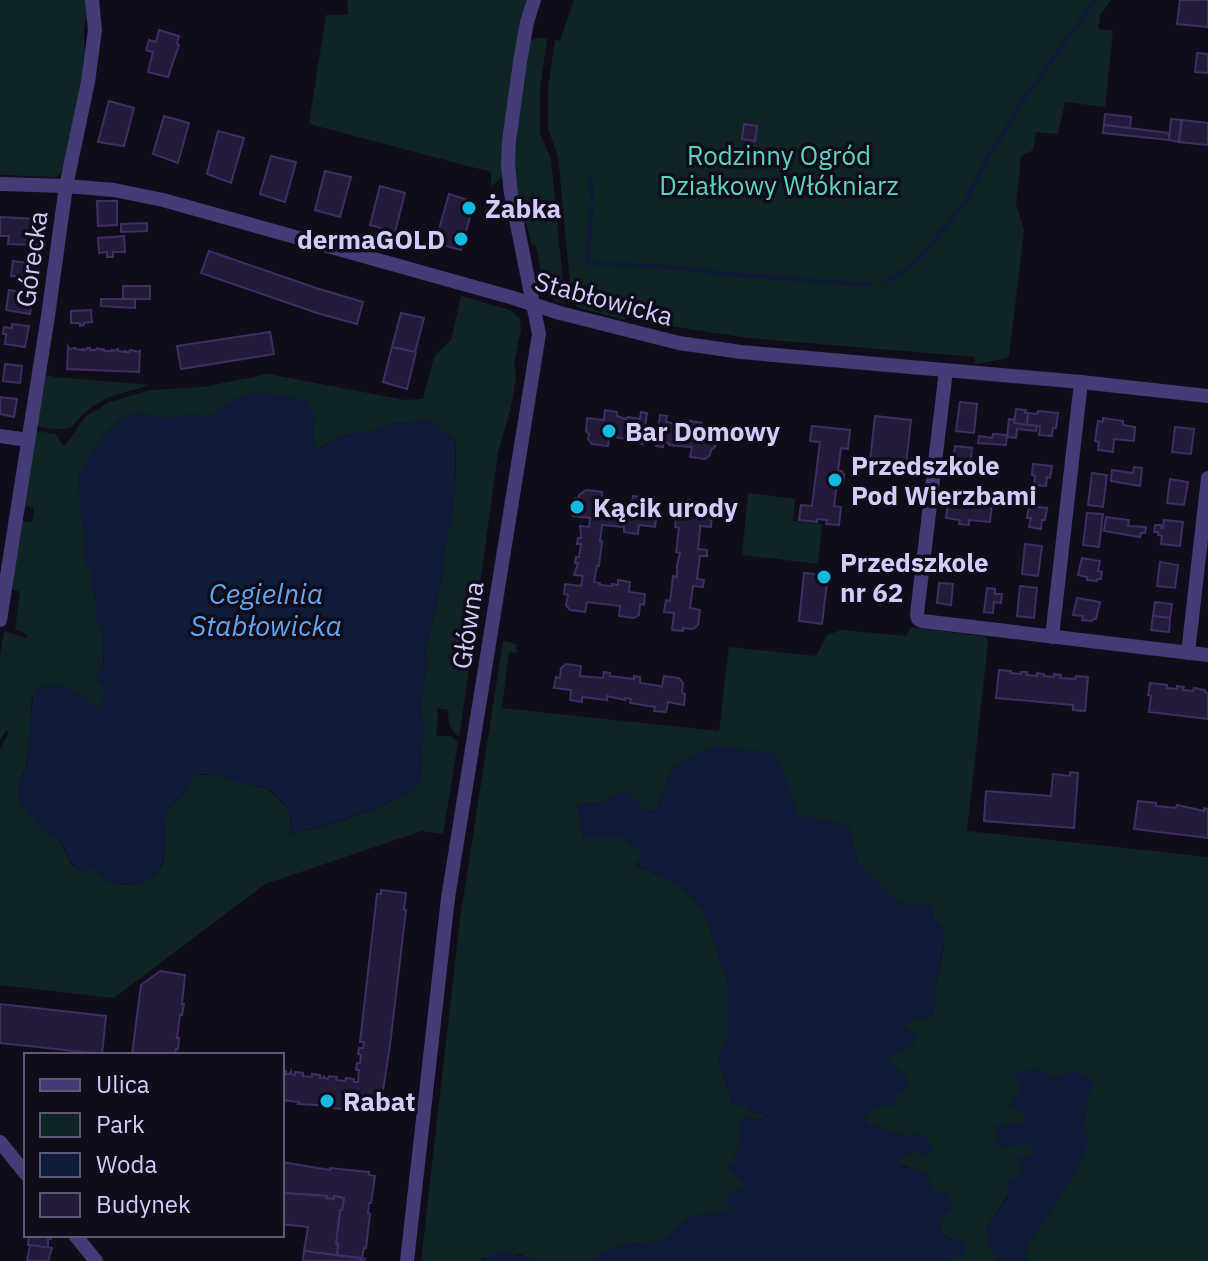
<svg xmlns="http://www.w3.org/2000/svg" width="1208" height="1261" font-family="'IBM Plex Sans',sans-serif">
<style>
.green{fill:#102425;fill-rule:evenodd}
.water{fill:#0e1b39}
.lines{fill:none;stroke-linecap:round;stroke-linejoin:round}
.stream{stroke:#0e1b39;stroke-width:4}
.building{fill:#241a3a;stroke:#3e2e64;stroke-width:2}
.minor{stroke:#433c76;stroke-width:14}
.poi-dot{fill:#13badf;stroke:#100d1b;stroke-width:3}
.labels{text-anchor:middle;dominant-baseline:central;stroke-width:7;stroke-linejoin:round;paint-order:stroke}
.park-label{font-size:26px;fill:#5fd3bf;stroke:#100d1b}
.poi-label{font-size:26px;font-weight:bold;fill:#d5cbfb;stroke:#100d1b;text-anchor:start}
.street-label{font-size:26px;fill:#d5cbfb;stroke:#100d1b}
.water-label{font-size:28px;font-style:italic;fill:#63a4f1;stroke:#100d1b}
</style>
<rect width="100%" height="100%" fill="#100d1b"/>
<!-- green -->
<g class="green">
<polygon points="0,0 87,0 88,11 84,28 85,65 63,168 60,174 56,177 0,175"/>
<polygon points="347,0 529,0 503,177 491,186 491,172 309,124 326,15 348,15"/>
<polygon points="574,0 1111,0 1100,15 1098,29 1113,31 1105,107 1065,102 1058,134 1036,132 1033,150 1021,156 1016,204 1024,230 1009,357 1004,359 975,364 975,357 748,338 676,327 628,314 625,320 576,307 570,282 558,156 548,129 548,89 555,40 560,41"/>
<polygon points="537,38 547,39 540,90 540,134 551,159 565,304 554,300 545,293 536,245 532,245 526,223 522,223 515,192 513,157 529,41"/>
<path d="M461 296 510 310 520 319 521 333H520L514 364 516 377 511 407 498 452 482 570 472 633 467 648 472 650 459 737C450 729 448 722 448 710L437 708 438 718 436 736H451L458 742 443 834 422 831 265 884 114 998 0 985V749L9 733 6 730 0 740V656L4 631 26 638 28 635 15 629 20 592 11 589 21 521 32 522 34 508 24 506 35 431 56 434 64 447 86 416 110 402 151 390 203 387 268 374 405 400 423 399 434 357 451 340ZM140 413C150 417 163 418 174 418 185 417 197 412 207 418L312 429 315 451 343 435 370 432 397 422 410 424 422 418 455 439C459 475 451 527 441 563L443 571 425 655 427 665 420 706 423 723 421 744 422 768 418 786C392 806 323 829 290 834V812L279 799 266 788 245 784 231 778 214 775H193L183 795 171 806 164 816C164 832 168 846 163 862 156 882 133 889 114 882 106 879 99 873 92 868L83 872 71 864 61 843 52 834 42 828 25 807 20 804 18 782C33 766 30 719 32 697H84L99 710 103 701V637L96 616 97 604 91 585V571L85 559 86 537 80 514 93 453 102 438 120 419Z"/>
<path d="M48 375 55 377 150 385C117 395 94 397 72 427 61 431 48 428 36 426L44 379Z"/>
<polygon points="748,493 795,499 793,521 822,524 818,564 742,555"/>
<polygon points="912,627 986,637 988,644 967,831 1208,857 1208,1261 1026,1261 1027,1246 1075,1173 1086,1107 1077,1071 1022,1088 1026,1114 1024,1124 995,1126 1033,1144 1035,1154 987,1228 989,1244 998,1261 950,1261 954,1241 942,1233 940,1220 953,1208 946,1194 934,1192 926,1174 900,1164 897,1159 920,1150 927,1155 910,1137 868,1124 863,1117 875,1106 896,1094 905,1075 885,1060 903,1023 933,1015 937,977 944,947 944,931 933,918 932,909 924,903 915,907 898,902 858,864 849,826 798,815 775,753 757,752 673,767 656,810 645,811 627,791 598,803 578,804 583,838 623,838 645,854 635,865 681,886 704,910 727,979 727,1040 718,1057 733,1106 747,1106 751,1112 763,1115 765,1118 740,1123 740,1142 733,1164 728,1163 746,1185 732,1211 690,1217 663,1241 620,1245 609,1249 591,1260 536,1260 518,1254 484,1258 481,1261 421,1261 460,919 503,641 516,644 517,653 509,652 502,708 719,731 729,647 816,656 827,635 842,630 905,636"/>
</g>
<!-- water -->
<g class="water">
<path d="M256 392 307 400 316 418 312 429 316 451 343 435 370 432 397 422 410 424 422 418 455 439C457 480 453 523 442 562L443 570 425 655 427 665 420 706 426 738 421 744 422 768 419 786C391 806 323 828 289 834 290 828 292 822 290 815 287 805 274 791 264 787 258 785 251 786 244 784 227 778 212 772 194 775L183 795 171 806 164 816C164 825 167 833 166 842 164 877 146 891 111 881L109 883 104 881V877L92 868 83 872C68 862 71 860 63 846 58 838 50 835 43 829 34 822 29 811 20 804L18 782C38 761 23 714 38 686 67 681 78 691 98 709L103 701V685L95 678 104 664 102 648 103 637 96 616 97 604 91 585V571L85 559 86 537 80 514 78 474 102 438 120 419 140 413 146 415 171 418 201 414 207 418 231 400Z"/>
<polygon points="715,746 775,753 784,773 798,815 849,826 858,864 899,902 915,907 924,903 929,903 932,909 933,918 944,931 945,938 937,977 933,1015 904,1023 915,1035 916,1043 885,1060 905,1075 910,1087 896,1094 894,1106 875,1106 863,1117 868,1124 910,1137 918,1132 929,1140 931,1148 927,1155 920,1156 919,1150 897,1160 900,1165 926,1174 934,1192 946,1194 953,1208 940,1220 942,1233 954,1241 961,1237 964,1244 963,1258 951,1257 950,1261 481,1261 502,1251 536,1260 591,1260 609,1249 620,1245 663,1241 690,1217 732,1211 733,1207 726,1204 726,1197 746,1186 726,1166 727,1163 733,1163 740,1142 740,1123 747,1115 758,1121 765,1118 763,1115 751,1112 747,1106 733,1106 718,1057 727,1040 727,979 704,910 681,886 634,864 645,854 623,838 583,838 578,804 598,803 627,791 645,811 656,810 673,767"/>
<polygon points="1042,1069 1052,1079 1077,1071 1093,1080 1083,1123 1090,1138 1075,1173 1027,1246 1026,1261 998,1261 989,1244 987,1228 1009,1196 1008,1182 1023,1174 1018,1159 1035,1154 1033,1144 998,1147 995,1125 1024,1124 1026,1114 1009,1105 1021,1088 1014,1076 1021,1070"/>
</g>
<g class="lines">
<!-- stream -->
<g class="stream">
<polyline points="591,178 592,199"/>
<polyline points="592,207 587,263 659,266 729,274 871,285"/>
<polyline points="884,284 919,259 951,220 967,199 986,161 1020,105 1095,0"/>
</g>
</g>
<!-- building -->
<g class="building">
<polygon points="1180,0 1208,0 1208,27 1177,24"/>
<polygon points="159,30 179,36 177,44 179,45 168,77 148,72 153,52 146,50 149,40 156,42"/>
<polygon points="1197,53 1208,54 1208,73 1195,72"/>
<polygon points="109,101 134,108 124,146 98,142"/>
<polygon points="1105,114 1131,117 1130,128 1104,125"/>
<polygon points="164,116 189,123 178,163 153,154"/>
<polygon points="1171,119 1181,120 1179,142 1169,140"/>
<polygon points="1182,120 1208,123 1208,145 1179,142"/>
<polygon points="744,124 757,126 755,141 742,139"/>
<polygon points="1104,125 1169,133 1169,140 1103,133"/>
<polygon points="218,131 244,138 231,183 207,174"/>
<polygon points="271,156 296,162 285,202 260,194"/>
<polygon points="325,171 351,177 340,217 315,210"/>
<polygon points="380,186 405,193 395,232 370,225"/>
<polygon points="449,194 474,202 461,250 435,243"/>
<polygon points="97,201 117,201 117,225 98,226"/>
<polygon points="0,217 38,219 37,245 8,244 9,236 0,236"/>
<polygon points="147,223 147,231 121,232 121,224"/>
<polygon points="124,236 125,252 113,252 113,257 107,257 107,252 99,253 98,238"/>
<polygon points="209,251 316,288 363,302 357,324 317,313 201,273"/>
<polygon points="13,261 35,264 33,278 11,276"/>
<rect x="123" y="286" width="27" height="13"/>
<polygon points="9,290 33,294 30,314 6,310"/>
<polygon points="101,299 135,299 135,308 101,306"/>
<polygon points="91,310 92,322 84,323 84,325 80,326 80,323 71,323 71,311"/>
<polygon points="401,313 424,318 415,352 392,347"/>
<polygon points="12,324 29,326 25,347 5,344 6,334 3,334 4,327 12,328"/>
<polygon points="270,332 274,354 181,369 177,346"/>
<polygon points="68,347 69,349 75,348 75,349 82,350 83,348 83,350 86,350 87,348 90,348 90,350 96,350 97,348 101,350 101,349 104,349 104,351 111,351 112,349 112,351 118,349 118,351 125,352 125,350 126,352 129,352 130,350 139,352 140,351 139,372 67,369"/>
<polygon points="392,347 416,352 407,389 383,382"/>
<polygon points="5,364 22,366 20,383 3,381"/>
<polygon points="0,397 17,399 14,417 0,414"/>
<polygon points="960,402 977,404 974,433 956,431"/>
<polygon points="1016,409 1026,410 1025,413 1028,413 1027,425 1014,423"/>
<polygon points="605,410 617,412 617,416 626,419 628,417 640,419 641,412 647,413 643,444 637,443 637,439 632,438 632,440 609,436 608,446 592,444 588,439 589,434 586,431 587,418 604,420"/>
<polygon points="1038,411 1058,413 1056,428 1053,428 1052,436 1039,435 1040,426 1027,425 1028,413 1037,414"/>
<polygon points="660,415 667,416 666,422 678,424 678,426 689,425 690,421 702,423 700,432 717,435 715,447 711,450 710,455 705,459 690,457 692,447 669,445 669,443 663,442 663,447 656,446"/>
<polygon points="875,416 911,420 905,474 869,470"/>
<polygon points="1103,418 1123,421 1123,425 1135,427 1134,441 1114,439 1113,452 1098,450 1099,442 1095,441 1098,421 1103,422"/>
<polygon points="1009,419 1014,420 1014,423 1037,426 1036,431 1017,429 1016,438 1007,437"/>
<polygon points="812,426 850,430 848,449 841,448 838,471 842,471 844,475 844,480 841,484 837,483 834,506 841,507 839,525 826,524 827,520 817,519 817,522 799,520 801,505 812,506 820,442 810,441"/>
<polygon points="1175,427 1194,429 1191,454 1172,452"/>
<polygon points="993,434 1007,435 1006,445 978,443 979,436 992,438"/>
<polygon points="955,446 972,448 969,477 951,475"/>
<polygon points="1033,464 1052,466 1050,478 1047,477 1046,486 1034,485 1035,476 1032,475"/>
<polygon points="1134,467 1142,468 1140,486 1111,481 1112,470 1133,473"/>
<polygon points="1092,473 1107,475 1103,507 1088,505"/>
<polygon points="1170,479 1188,482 1184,505 1167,503"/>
<polygon points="586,490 602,492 602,502 628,506 632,505 633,496 650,498 655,504 654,508 658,508 655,527 639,525 638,534 624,532 624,527 602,525 600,541 602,541 599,566 597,566 594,582 600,583 600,585 612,586 612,584 618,585 618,580 630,582 629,592 645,594 644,605 640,604 639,615 634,618 619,616 620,606 587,602 585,612 570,610 566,605 568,595 564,594 565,584 581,586 583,576 574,575 578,563 575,563 576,557 579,557 581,544 577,544 578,538 581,538 580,526 589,527 590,518 573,516 575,498 579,498 579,495"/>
<polygon points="963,490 970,491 970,493 993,494 990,522 969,520 969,525 959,524 960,520 946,518 949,491 963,492"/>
<polygon points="688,500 699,502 699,506 708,507 712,512 711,527 700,526 700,530 698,549 707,550 707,556 700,556 697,579 704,580 703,587 693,586 690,608 700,610 698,625 693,629 683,628 683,631 672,630 674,613 664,612 666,600 670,601 673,576 677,577 677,565 680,553 676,552 679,528 675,527 676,516 686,517"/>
<polygon points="1029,506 1047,508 1045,520 1042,520 1041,529 1029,527 1031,518 1027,518"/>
<polygon points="1087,513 1103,514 1099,547 1083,545"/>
<polygon points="1106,517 1129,520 1128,526 1146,527 1145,533 1141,533 1140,537 1104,531"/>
<polygon points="1164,520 1183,522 1180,546 1161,544 1162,536 1158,535 1158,532 1154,532 1155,525 1161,525 1161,528 1163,528"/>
<polygon points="1025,544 1042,546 1038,576 1022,574"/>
<polygon points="1082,558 1100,561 1098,571 1102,572 1101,579 1097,579 1097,581 1087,580 1087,577 1078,575"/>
<polygon points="1160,562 1178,565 1175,588 1157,586"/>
<polygon points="804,573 828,575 822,624 799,621"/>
<polygon points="939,583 953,584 951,605 937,603"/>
<polygon points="1020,586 1037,588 1034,618 1017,616"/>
<polygon points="987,588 995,589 995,594 1002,594 1001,603 994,602 993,613 984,612"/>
<polygon points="1077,598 1100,602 1096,619 1093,619 1092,621 1082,620 1083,616 1073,615"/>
<polygon points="1155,602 1172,604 1170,618 1153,616"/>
<polygon points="1153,616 1170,618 1169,632 1151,630"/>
<polygon points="566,664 581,666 580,676 603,678 604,672 610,673 610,676 634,679 634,676 640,677 640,683 660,686 662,687 664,676 679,678 683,683 682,693 685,694 684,705 668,702 666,712 654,711 655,707 630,703 631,699 625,698 625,700 607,696 607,700 582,697 582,702 570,700 571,690 554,688 556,677 560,678 561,668"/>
<polygon points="999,670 1011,671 1011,673 1021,674 1021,672 1027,672 1027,675 1037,676 1037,673 1044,674 1044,676 1054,677 1054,674 1061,675 1060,678 1075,679 1076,676 1088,677 1085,711 1073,710 1073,705 996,698"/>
<polygon points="1150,683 1167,685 1167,688 1177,689 1177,686 1184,687 1183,690 1193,691 1194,688 1205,690 1205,692 1208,693 1208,719 1149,712 1151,696 1148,695"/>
<polygon points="1070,772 1078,773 1074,828 984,821 986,791 1051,796 1053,774 1070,776"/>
<polygon points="1138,801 1156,803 1156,806 1176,808 1177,805 1204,811 1204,808 1208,809 1208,838 1134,829"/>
<polygon points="381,890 406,893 404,910 406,910 390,1045 382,1097 357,1094 355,1109 343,1107 343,1109 332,1108 332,1106 298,1104 299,1102 282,1100 282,1070 286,1071 286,1074 289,1074 291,1071 291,1074 295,1075 295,1072 303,1073 303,1076 312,1077 312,1074 320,1075 320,1078 324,1078 324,1075 324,1078 328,1079 329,1076 337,1077 336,1080 345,1081 346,1078 354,1079 354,1082 358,1082 359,1070 356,1070 357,1063 360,1063 361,1055 358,1054 359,1048 363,1048 364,1042 360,1042 377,894 381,894"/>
<polygon points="160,971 185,975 182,1004 184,1004 182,1015 180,1015 177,1038 179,1038 178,1049 176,1049 175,1055 132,1055 141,985"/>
<polygon points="0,1004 106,1016 102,1054 0,1043"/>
<polygon points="282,1162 330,1170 330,1168 369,1172 369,1175 375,1176 371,1203 369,1203 368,1213 370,1214 366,1248 364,1248 362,1258 337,1255 338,1244 336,1244 340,1210 342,1210 344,1198 334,1196 334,1199 326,1198 327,1196 282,1193"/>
<polygon points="282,1193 327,1196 326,1198 334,1199 334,1196 344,1198 342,1210 340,1210 336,1244 338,1244 337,1255 304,1251 308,1227 282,1224"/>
<polygon points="29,1235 51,1235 51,1239 48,1238 48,1248 28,1245"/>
<polygon points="30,1245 52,1248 48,1261 27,1261"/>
<polygon points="304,1251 365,1259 364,1261 303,1261"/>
</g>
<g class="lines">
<!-- minor -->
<g class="minor">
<polyline points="0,184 66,186 114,190 163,200 510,297 560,313 679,343 741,352 1081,382 1208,396"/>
<polyline points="946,370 917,614 918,619 922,621 1208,655"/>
<polyline points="0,436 28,440"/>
<polyline points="0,620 48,316 66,186 88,82 95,30 92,0"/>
<polyline points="1052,637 1081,382"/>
<polyline points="1188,653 1208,478"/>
<polyline points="0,1142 26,1174"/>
<polyline points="75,1235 96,1261"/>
<polyline points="407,1261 448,898 539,334 511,194 508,165 509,141 520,62 527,22 534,0"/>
</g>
</g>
<!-- markers -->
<g class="poi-dot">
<circle cx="469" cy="208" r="8"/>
<circle cx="461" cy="239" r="8"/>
<circle cx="609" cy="431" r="8"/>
<circle cx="835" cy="480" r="8"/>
<circle cx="577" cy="507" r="8"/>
<circle cx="824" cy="577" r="8"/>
<circle cx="327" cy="1101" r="8"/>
</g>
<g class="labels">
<!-- park labels -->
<g class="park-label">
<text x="779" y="155">Rodzinny Ogród<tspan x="779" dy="30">Działkowy Włókniarz</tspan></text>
</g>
<!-- poi labels -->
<g class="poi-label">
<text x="485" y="208">Żabka</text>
<text x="445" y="239" text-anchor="end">dermaGOLD</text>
<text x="625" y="431">Bar Domowy</text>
<text x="851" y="465">Przedszkole<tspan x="851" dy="30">Pod Wierzbami</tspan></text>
<text x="593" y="507">Kącik urody</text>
<text x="840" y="562">Przedszkole<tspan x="840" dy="30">nr 62</tspan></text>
<text x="343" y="1101">Rabat</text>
</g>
<!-- street labels -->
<g class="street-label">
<text transform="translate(31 259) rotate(-82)">Górecka</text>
<text transform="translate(604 298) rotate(15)">Stabłowicka</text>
<text transform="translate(467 625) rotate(-81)">Główna</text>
</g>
<!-- water labels -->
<g class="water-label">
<text x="266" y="593">Cegielnia<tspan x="266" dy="32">Stabłowicka</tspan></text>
</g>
</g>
<!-- legend -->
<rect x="24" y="1053" width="260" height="184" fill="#100d1b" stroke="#5f5975" stroke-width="2"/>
<rect x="40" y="1079" width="40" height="12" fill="#433c76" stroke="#5f5975" stroke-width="2"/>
<text x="96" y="1093" font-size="24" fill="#d5cbfb">Ulica</text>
<rect x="40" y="1113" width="40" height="24" fill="#102425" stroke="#5f5975" stroke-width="2"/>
<text x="96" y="1133" font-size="24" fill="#d5cbfb">Park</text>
<rect x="40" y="1153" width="40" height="24" fill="#0e1b39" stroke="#5f5975" stroke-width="2"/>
<text x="96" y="1173" font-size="24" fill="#d5cbfb">Woda</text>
<rect x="40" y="1193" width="40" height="24" fill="#241a3a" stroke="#5f5975" stroke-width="2"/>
<text x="96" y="1213" font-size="24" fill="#d5cbfb">Budynek</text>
</svg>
